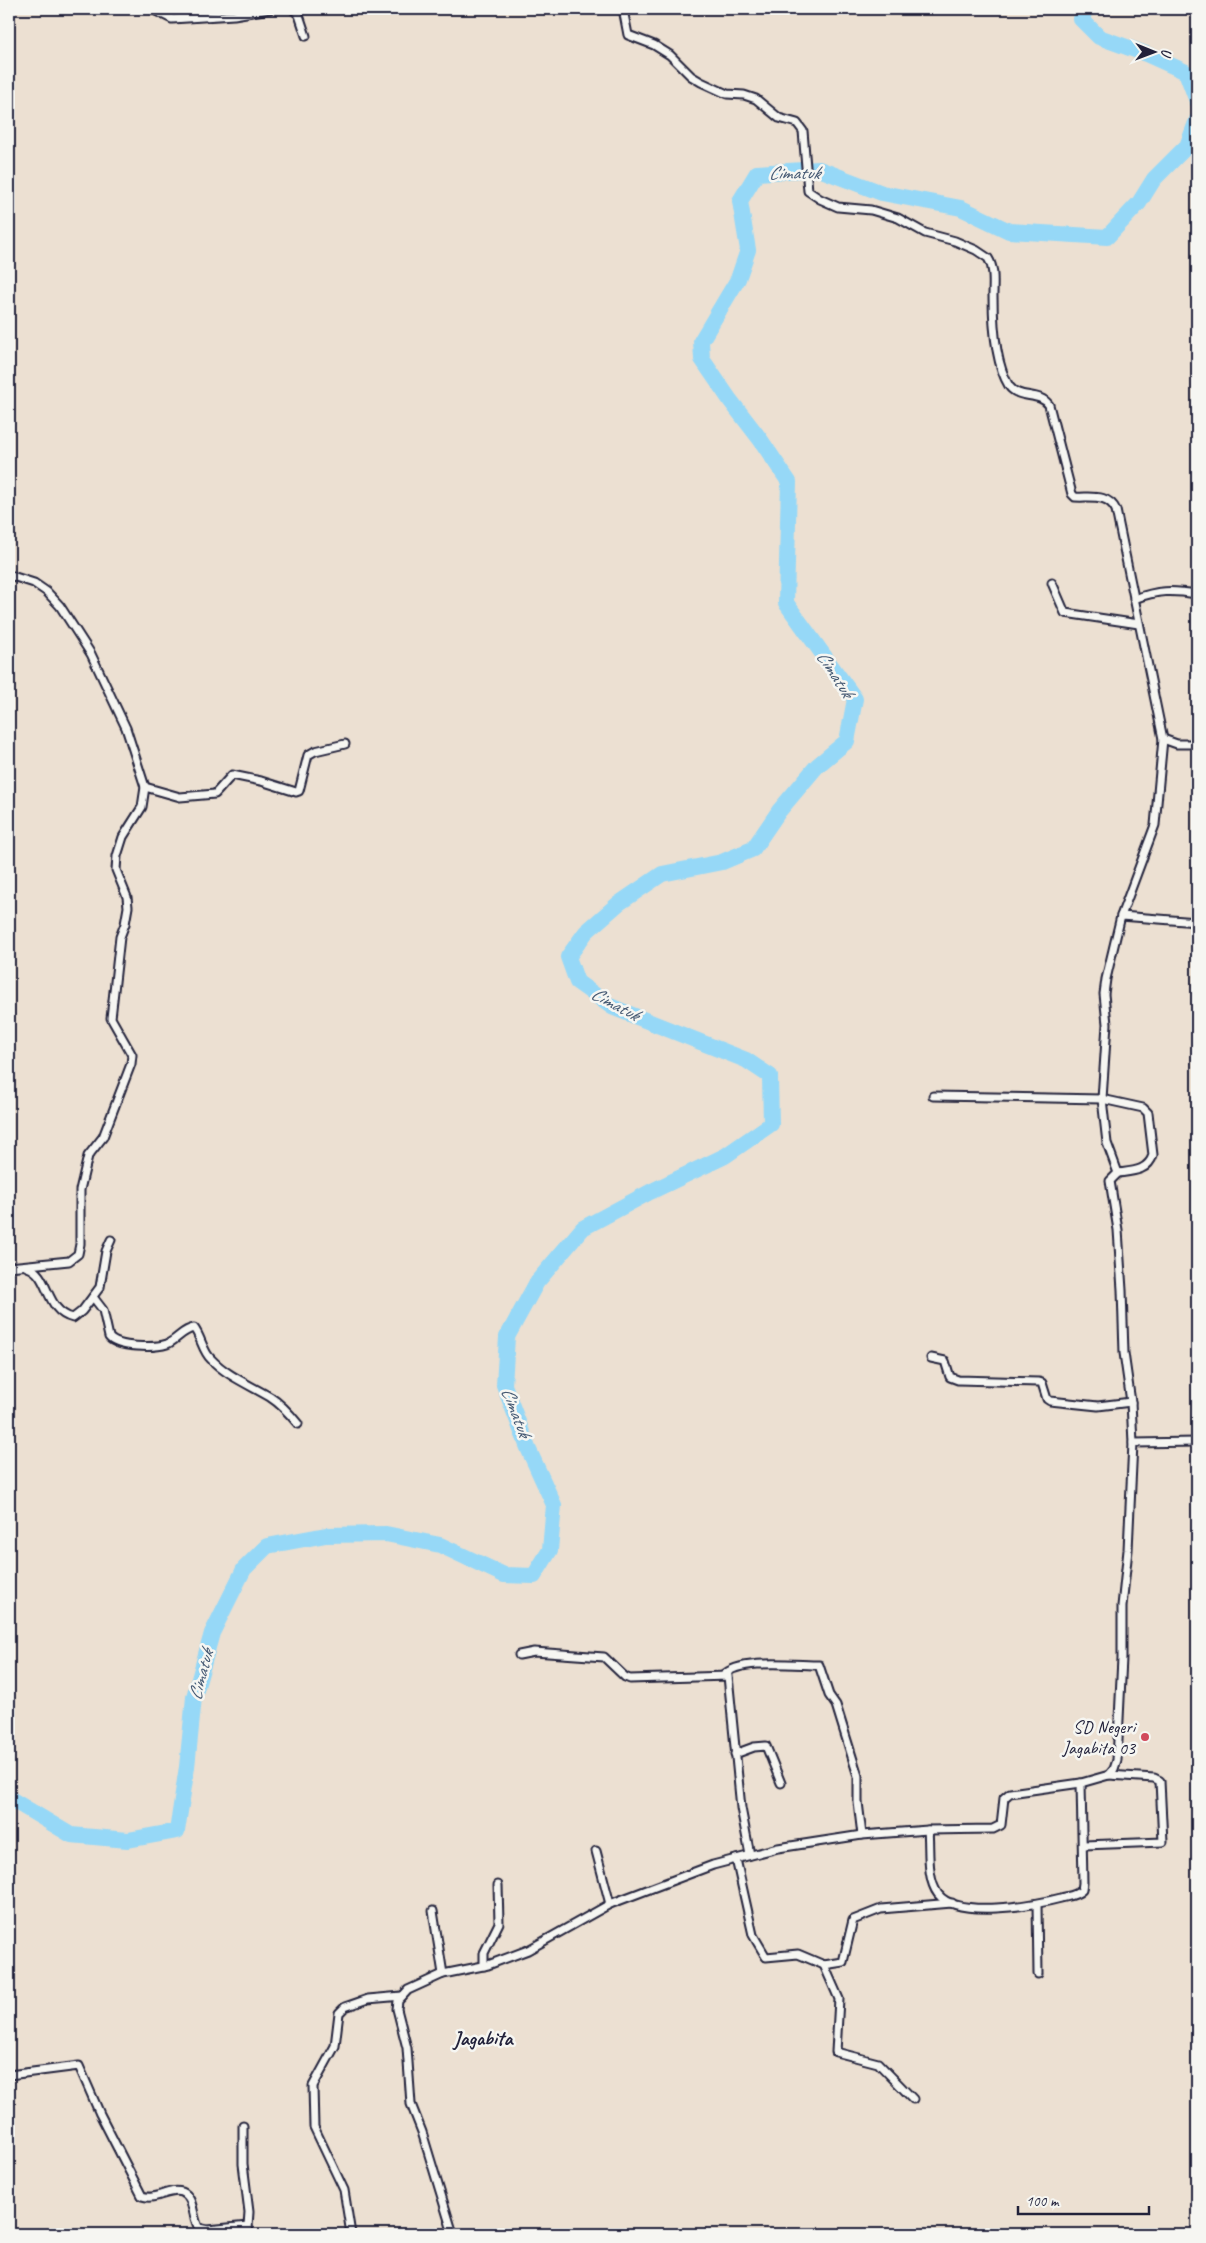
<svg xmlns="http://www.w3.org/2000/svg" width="1206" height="2243" font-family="Caveat,sans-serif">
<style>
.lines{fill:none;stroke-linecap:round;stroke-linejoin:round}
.river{stroke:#96d8f7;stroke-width:16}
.minor-casing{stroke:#22223b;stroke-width:11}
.minor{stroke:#f6f6f2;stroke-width:7}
.poi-dot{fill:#d1495b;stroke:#f6f6f2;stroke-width:2}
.labels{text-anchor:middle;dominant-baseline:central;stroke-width:5;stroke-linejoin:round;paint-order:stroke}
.poi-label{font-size:18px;fill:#22223b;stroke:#f6f6f2;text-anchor:end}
.water-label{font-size:19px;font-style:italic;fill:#455973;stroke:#f6f6f2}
.quarter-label{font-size:20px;font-weight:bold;fill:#22223b;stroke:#f6f6f2}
</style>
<rect width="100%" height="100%" fill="#ece0d2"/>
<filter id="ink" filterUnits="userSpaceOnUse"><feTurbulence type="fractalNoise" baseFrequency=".02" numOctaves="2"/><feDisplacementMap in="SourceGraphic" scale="10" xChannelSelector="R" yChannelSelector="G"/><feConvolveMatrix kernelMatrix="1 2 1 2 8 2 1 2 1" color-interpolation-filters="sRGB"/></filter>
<g filter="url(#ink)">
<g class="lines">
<!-- river -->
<g class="river">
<polyline points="1086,9 1081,19 1099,37 1146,54 1186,72 1197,101"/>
<polyline points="9,1798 71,1835 128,1840 177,1831 187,1767 194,1697 212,1633 244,1569 267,1546 326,1535 386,1534 440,1545 504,1575 534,1576 550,1550 554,1505 528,1448 504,1385 507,1337 537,1282 583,1228 650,1192 725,1156 771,1124 770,1076 746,1060 612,1007 577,982 568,957 586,932 618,904 662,874 722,862 753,849 779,811 817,766 847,741 855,699 786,603 789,482 760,439 730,400 702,359 701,341 738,279 748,250 740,201 757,173 819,169 882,193 961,208 1009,231 1107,237 1139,203 1154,179 1187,146 1197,120"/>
</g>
<defs>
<g id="minor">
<polyline points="152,9 172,19 234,15 270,9"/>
<polyline points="293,9 299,15 306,36"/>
<polyline points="9,575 34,583 47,592 60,606 91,654 126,728 145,787 142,807 123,837 117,856 116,870 127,897 128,907 125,924 120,937 111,1018 132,1055 131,1064 103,1137 88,1156 80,1190 80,1244 78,1254 69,1261 9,1267"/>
<polyline points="1052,583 1065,613 1139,624"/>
<path d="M1134 599C1158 590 1172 590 1197 594"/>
<polyline points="1163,739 1177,744 1197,744"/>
<polyline points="145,787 180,797 215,794 232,775 261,781 296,792 299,791 308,755 315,751 345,744"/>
<polyline points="1121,916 1197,922"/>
<path d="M933 1096 1102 1099 1143 1108 1148 1113 1153 1155C1148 1171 1133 1171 1118 1173"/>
<path d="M27 1267C50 1273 44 1311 73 1318L82 1311 100 1287 106 1251 111 1240"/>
<path d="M93 1297 103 1310 109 1337C117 1348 155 1348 167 1344 178 1339 182 1330 194 1328 201 1337 203 1352 211 1359 227 1376 250 1385 270 1397 281 1404 290 1414 298 1424"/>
<polyline points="931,1358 945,1361 950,1377 958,1380 1039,1382 1042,1383 1047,1399 1050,1401 1098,1406 1131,1402"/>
<polyline points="1133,1443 1197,1442"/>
<polyline points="519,1655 534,1652 604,1657 625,1677 630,1679 728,1676 741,1808 750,1855"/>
<path d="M724 1675C739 1658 796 1665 819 1665L829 1695 836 1705 858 1776V1802L862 1835"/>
<polyline points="735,1754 754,1747 766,1746 781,1783"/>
<path d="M928 1830C930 1849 926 1878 938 1894 957 1919 1034 1905 1061 1898 1068 1896 1076 1896 1082 1890L1083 1883 1081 1783"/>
<polyline points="1084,1845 1163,1842 1160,1781 1154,1778 1109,1775"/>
<polyline points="596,1851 610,1904"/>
<polyline points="736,1859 753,1935 766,1957 798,1954 824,1965 843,1962 853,1920 881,1909 952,1903"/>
<polyline points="1037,1904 1038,1974"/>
<polyline points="433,1911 443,1974"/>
<polyline points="824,1965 839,1999 836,2052 878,2063 913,2099"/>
<polyline points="484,1966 484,1953 499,1923 498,1885"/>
<path d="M9 2075 79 2066 100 2114 142 2196C156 2201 169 2188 182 2192 195 2197 192 2219 199 2228L208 2230 248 2226 249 2234"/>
<polyline points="243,2126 243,2164 249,2212 248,2226"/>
<polyline points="351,2234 344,2190 314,2127 313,2086 335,2046 339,2013 345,2007 368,1999 402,1996"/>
<path d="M453 2234 422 2132 411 2104 407 2048 397 2009 398 2001 408 1990 443 1974 488 1965 528 1950 610 1904 713 1865 778 1848 862 1835 928 1830 993 1829 1001 1825 1004 1798 1010 1793 1081 1783 1109 1775 1114 1769 1117 1760 1122 1658V1606L1128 1550 1133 1443 1131 1402 1124 1353 1122 1290 1118 1230 1110 1181 1118 1173 1107 1143 1102 1099 1107 1024 1104 994 1106 979 1121 916 1155 825 1163 739 1116 510C1108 493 1090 498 1075 497L1072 494 1049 405C1039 391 1019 400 1009 386 995 363 993 322 993 296 993 283 995 269 988 258L976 250 955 241 925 233 898 218 871 210 838 207 820 199 808 191 803 131 797 123 779 118 756 99 744 95 727 94 701 82 691 76 670 55 654 45 628 35 623 9"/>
</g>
</defs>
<!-- minor casing -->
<use href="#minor" class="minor-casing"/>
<!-- minor -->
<use href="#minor" class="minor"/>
</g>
</g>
<!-- markers -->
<circle class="poi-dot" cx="1145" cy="1737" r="5"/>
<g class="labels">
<!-- poi labels -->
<g class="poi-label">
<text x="1135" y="1727">SD Negeri<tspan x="1135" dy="21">Jagabita 03</tspan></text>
</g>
<!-- water labels -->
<g class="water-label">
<text x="794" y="173">Cimatuk</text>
<text transform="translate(835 674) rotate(57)">Cimatuk</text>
<text transform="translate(615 1004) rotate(28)">Cimatuk</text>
<text transform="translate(516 1412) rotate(69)">Cimatuk</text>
<text transform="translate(201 1675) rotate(-75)">Cimatuk</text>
</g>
<!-- quarter labels -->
<g class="quarter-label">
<text x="483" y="2038">Jagabita</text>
</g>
</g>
<!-- margin -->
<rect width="1206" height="2243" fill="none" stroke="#f6f6f2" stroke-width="30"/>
<rect x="15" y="15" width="1176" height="2213" fill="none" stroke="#22223b" stroke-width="2" filter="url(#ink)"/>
<!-- north arrow -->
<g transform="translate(1154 52) rotate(91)" stroke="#f6f6f2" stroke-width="4" paint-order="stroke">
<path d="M0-4L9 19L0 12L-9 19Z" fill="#22223b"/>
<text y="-8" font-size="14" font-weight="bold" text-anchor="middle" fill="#22223b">U</text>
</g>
<!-- scale -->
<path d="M1018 2206v8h131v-8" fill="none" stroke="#22223b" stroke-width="2.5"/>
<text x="1026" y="2206" font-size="15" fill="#22223b" stroke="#f6f6f2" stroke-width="4" paint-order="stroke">100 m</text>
</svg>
